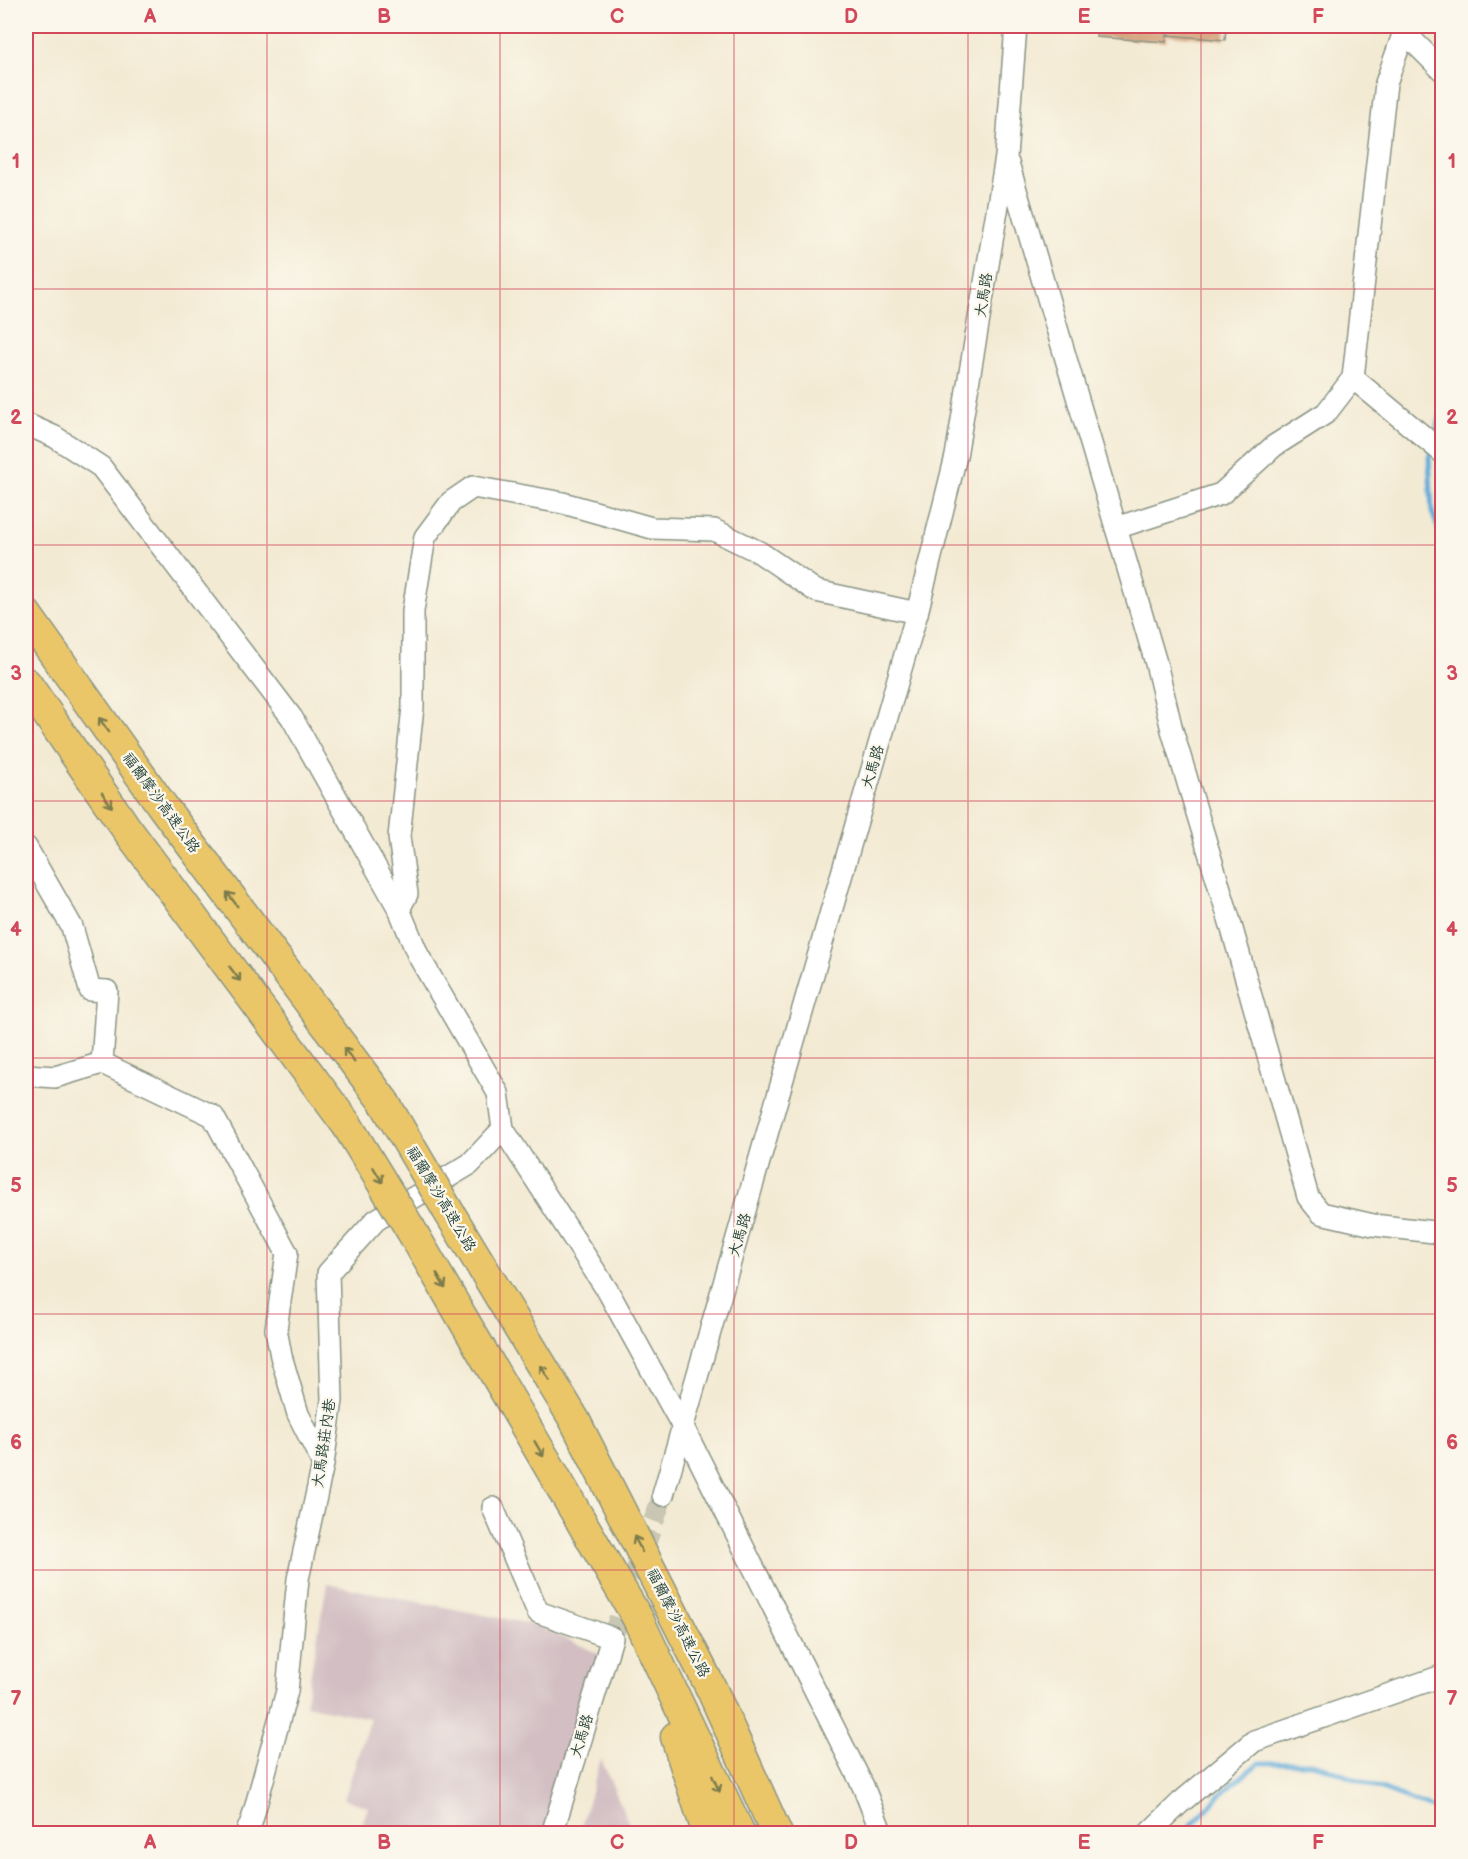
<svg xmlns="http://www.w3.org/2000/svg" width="1468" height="1859" font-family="'Balsamiq Sans','LXGW WenKai TC',sans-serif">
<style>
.industrial{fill:#d2bec3}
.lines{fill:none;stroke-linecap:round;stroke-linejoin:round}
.stream{stroke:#62abd9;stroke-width:5}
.building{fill:#d6a580}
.minor-tunnel{stroke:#c9c7b3;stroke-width:21;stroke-dasharray:21 10;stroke-linecap:butt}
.minor-casing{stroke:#899484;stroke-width:24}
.highway-casing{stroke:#899484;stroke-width:33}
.minor{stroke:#fff;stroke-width:21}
.highway{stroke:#ebc669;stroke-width:30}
.highway-bridge-casing{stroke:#899484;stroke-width:33;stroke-linecap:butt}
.highway-bridge{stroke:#ebc669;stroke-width:30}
.oneway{stroke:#7b7b4c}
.grid{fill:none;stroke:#d1495b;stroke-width:1.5;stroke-opacity:0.55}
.labels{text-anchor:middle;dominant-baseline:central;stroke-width:4.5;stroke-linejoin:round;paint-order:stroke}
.street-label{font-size:15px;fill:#1f3d34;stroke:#fbf7ec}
.neatline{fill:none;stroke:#d1495b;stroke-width:2}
.grid-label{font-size:20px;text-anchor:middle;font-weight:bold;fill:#d1495b}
</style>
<rect width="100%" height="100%" fill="#fbf7ec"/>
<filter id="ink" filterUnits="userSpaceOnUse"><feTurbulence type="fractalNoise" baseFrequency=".0167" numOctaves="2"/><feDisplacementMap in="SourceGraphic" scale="12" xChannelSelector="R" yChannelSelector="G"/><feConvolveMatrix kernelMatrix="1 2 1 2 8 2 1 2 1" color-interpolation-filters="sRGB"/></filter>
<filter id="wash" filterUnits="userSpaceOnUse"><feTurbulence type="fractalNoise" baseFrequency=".008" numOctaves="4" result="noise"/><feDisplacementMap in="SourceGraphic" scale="24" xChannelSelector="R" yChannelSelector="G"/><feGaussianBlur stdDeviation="1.35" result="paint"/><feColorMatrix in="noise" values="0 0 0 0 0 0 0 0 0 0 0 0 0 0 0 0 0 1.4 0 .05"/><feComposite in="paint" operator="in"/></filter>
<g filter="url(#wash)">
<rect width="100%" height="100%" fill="#f3ead3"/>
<!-- industrial -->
<g class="industrial">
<polygon points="327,1584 536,1625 599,1654 545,1833 359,1833 368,1807 344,1799 370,1718 305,1705"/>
<polygon points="601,1759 633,1833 579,1833"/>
</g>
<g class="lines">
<!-- stream -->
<g class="stream">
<polyline points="1435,438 1442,411"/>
<polyline points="1432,450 1429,458 1432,512 1442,538"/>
<polyline points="1183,1834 1225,1790 1259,1763 1312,1763 1442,1812"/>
</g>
</g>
<g id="blocks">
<!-- building -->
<polygon class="building" points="1097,26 1226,26 1225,40 1167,35 1166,42 1096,37"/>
</g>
</g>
<g filter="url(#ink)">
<use href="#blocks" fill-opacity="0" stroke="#899484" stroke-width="1.5"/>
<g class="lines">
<!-- minor-tunnel -->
<polyline class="minor-tunnel" points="612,1638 663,1495"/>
<defs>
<g id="minor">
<polyline points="1398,26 1442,70"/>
<polyline points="1008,163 1156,663 1172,730 1230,922 1308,1197 1321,1213 1373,1225 1442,1233"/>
<polyline points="1353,378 1442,452"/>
<polyline points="26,424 55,437 101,467 292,718 399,909 418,955 498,1093 503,1129 609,1293 684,1429 863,1786 882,1834"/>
<polyline points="1116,528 1221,494 1274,446 1326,413 1353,378 1386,83 1404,32"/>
<polyline points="26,847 72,927 90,990 107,991 102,1063 213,1116 287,1253 276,1329 281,1356 298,1414 323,1464"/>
<polyline points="399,909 407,894 399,837 413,707 413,611 425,537 451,502 473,487 563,503 652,528 714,530 759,552 816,591 917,613"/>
<polyline points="26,1075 55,1077 102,1063"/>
<polyline points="663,1495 917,613 956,456 1006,157 1016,26"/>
<polyline points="493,1508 538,1612 612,1638 552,1834"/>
<polyline points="246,1834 252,1820 287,1691 298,1579 323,1464 332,1400 328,1273 376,1220 470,1164 503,1129"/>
<polyline points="1148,1834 1180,1803 1254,1741 1442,1676"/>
</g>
<g id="highway">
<polyline points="26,614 163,807 384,1102"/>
<polyline points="26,683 126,828 347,1125"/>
<polyline points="447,1209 574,1419 712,1690 777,1834"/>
<polyline points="411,1230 637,1617 740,1834"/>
<polyline points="676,1737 708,1834"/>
</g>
</defs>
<!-- minor casing -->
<use href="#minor" class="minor-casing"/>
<!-- highway casing -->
<use href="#highway" class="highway-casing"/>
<!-- minor -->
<use href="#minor" class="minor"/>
<!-- highway -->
<use href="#highway" class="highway"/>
<defs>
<g id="highway-bridge">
<polyline points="384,1102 447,1209"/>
<polyline points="347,1125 411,1230"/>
</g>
</defs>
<!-- highway-bridge casing -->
<use href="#highway-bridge" class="highway-bridge-casing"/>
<!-- highway-bridge -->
<use href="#highway-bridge" class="highway-bridge"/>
</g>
<!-- one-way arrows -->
<defs><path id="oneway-shaft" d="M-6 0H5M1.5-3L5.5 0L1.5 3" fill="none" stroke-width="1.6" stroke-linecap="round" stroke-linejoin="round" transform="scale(1.5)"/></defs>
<g class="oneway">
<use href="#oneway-shaft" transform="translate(104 725) rotate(-125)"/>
<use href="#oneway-shaft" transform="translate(107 800) rotate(55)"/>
<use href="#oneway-shaft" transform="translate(232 899) rotate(-127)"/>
<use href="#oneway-shaft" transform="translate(235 974) rotate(53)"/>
<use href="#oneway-shaft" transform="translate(349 1055) rotate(-127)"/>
<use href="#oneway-shaft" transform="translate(378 1175) rotate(59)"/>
<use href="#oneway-shaft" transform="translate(441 1281) rotate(60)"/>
<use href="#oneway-shaft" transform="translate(545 1373) rotate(-121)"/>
<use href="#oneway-shaft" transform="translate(539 1449) rotate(60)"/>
<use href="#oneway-shaft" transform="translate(638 1544) rotate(-117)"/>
<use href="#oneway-shaft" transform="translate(716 1784) rotate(65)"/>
</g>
</g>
<!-- grid -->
<path class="grid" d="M267 26V1834M500 26V1834M734 26V1834M968 26V1834M1201 26V1834M26 289H1442M26 545H1442M26 801H1442M26 1058H1442M26 1314H1442M26 1570H1442"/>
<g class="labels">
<!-- street labels -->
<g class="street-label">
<text transform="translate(984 295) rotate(-81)">大馬路</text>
<text transform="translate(873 767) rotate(-74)">大馬路</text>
<text transform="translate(161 803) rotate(54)">福爾摩沙高速公路</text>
<text transform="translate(441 1199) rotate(59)">福爾摩沙高速公路</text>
<text transform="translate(740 1235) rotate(-74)">大馬路</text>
<text transform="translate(324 1443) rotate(-82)">大馬路莊內巷</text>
<text transform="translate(678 1623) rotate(63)">福爾摩沙高速公路</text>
<text transform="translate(582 1736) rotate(-73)">大馬路</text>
</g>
</g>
<!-- margin -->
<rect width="1468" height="1859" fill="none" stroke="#fbf7ec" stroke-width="66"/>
<rect x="33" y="33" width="1402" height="1793" class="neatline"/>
<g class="grid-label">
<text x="150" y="23">A</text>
<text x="384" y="23">B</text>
<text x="617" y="23">C</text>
<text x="851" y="23">D</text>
<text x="1084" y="23">E</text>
<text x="1318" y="23">F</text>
<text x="16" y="168">1</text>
<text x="1452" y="168">1</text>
<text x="16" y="424">2</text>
<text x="1452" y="424">2</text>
<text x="16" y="680">3</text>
<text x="1452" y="680">3</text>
<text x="16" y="936">4</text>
<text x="1452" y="936">4</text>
<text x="16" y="1192">5</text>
<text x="1452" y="1192">5</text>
<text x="16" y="1449">6</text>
<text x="1452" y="1449">6</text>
<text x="16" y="1705">7</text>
<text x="1452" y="1705">7</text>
<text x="150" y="1849">A</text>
<text x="384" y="1849">B</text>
<text x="617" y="1849">C</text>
<text x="851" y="1849">D</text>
<text x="1084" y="1849">E</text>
<text x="1318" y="1849">F</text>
</g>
</svg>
